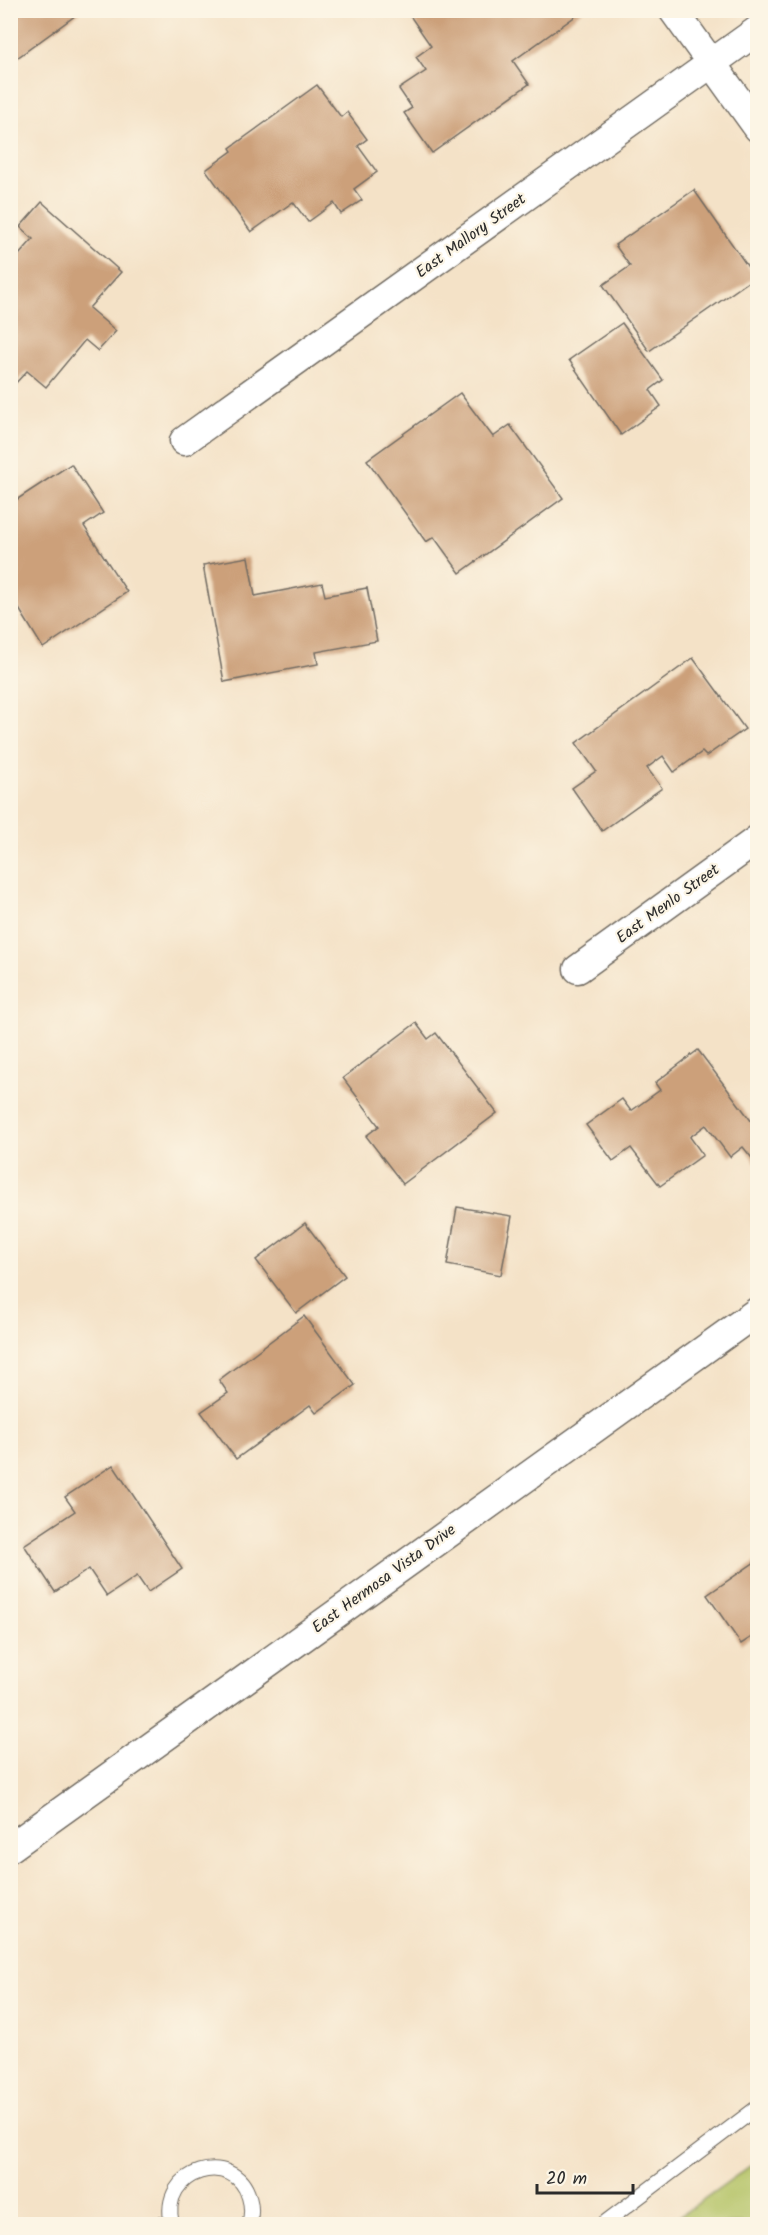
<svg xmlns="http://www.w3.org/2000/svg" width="768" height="2235" font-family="Kalam,sans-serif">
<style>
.green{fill:#b3c265;stroke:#6f7648;stroke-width:1.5}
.building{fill:#cca07a}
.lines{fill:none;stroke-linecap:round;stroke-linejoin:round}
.service-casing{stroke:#716b62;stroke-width:16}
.minor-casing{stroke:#716b62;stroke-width:31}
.service{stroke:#fff;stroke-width:14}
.minor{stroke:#fff;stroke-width:28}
.labels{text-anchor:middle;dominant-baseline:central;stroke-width:4.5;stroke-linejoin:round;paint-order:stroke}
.street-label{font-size:16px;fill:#2b2b2b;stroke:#fcf5e5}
</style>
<rect width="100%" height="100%" fill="#fcf5e5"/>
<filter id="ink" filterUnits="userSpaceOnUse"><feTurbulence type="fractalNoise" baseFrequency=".0167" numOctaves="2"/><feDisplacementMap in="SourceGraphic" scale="12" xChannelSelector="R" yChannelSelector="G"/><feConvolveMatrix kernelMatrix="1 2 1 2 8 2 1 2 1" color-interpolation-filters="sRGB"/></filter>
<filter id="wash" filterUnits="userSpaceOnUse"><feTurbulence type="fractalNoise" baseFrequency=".008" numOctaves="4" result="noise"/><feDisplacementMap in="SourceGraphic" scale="24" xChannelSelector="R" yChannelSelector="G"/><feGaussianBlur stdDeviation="1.35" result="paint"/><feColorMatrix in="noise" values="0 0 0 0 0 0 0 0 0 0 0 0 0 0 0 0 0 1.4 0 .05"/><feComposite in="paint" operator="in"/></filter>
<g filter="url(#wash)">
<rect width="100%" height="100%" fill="#f4e2c7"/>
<!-- green -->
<polygon class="green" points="757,2161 757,2224 669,2224"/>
<g id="blocks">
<!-- building -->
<g class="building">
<polygon points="10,10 83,10 10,63"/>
<polygon points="406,10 584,10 513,61 529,84 432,153 404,113 412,108 399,89 426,71 416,57 431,46"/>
<polygon points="317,85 341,117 347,112 367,139 358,146 377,172 354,189 362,200 341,214 334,203 308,222 293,202 251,232 206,170 232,151 230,148"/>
<polygon points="694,190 755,277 649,351 603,285 630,266 615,245"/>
<polygon points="42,202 121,272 89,308 116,331 98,351 85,340 46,387 27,371 10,389 10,265 33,239 20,227"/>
<polygon points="622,323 663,380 650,390 661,406 621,435 569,360"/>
<polygon points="460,393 493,437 510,425 563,498 460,573 434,537 426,542 367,460"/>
<polygon points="71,464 103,513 84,526 127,592 43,648 10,594 10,504"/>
<polygon points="248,557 255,596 322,583 325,596 367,588 377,641 316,652 318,664 224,682 203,565"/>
<polygon points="693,658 745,729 706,756 702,752 674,772 663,756 647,768 662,788 602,831 572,788 596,771 576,743"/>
<polygon points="416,1023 428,1039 436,1033 497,1113 403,1184 366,1136 379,1126 343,1078"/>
<polygon points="698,1050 758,1130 758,1162 756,1163 743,1147 730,1157 706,1125 690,1137 703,1155 660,1186 631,1148 613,1161 586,1125 622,1099 631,1111 660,1090 655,1083"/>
<polygon points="457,1207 512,1216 501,1275 447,1265"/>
<polygon points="305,1223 345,1276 296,1313 256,1260"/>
<polygon points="304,1316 355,1385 316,1413 310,1405 236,1459 201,1412 228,1393 219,1380"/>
<polygon points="113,1465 182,1569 148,1592 137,1576 107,1596 89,1569 55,1592 24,1545 75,1511 65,1497"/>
<polygon points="758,1560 758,1633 741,1644 707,1595"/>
</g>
</g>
</g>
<g filter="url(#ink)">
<use href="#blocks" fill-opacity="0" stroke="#716b62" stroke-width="1.5"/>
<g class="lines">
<defs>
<g id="service">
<polyline points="150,2224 158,2224"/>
<path d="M172 2224C158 2169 235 2148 249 2197 252 2207 252 2215 249 2224"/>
<polyline points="603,2224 758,2107"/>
</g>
<g id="minor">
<polyline points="673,10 758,128"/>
<polyline points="184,441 758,30"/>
<polyline points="578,969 758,839"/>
<polyline points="10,1848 758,1311"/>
</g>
</defs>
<!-- service casing -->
<use href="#service" class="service-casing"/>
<!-- minor casing -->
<use href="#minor" class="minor-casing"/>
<!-- service -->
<use href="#service" class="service"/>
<!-- minor -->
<use href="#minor" class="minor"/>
</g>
</g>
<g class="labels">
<!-- street labels -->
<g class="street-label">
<text transform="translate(471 236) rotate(-36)">East Mallory Street</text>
<text transform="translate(668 904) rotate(-36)">East Menlo Street</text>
<text transform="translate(384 1579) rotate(-36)">East Hermosa Vista Drive</text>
</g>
</g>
<!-- margin -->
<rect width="768" height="2235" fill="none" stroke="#fcf5e5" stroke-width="36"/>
<!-- scale -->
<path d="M537 2184v9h96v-9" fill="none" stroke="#2b2b2b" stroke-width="3"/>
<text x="546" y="2184" font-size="18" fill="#2b2b2b" stroke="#fcf5e5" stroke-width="4.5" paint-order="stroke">20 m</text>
</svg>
